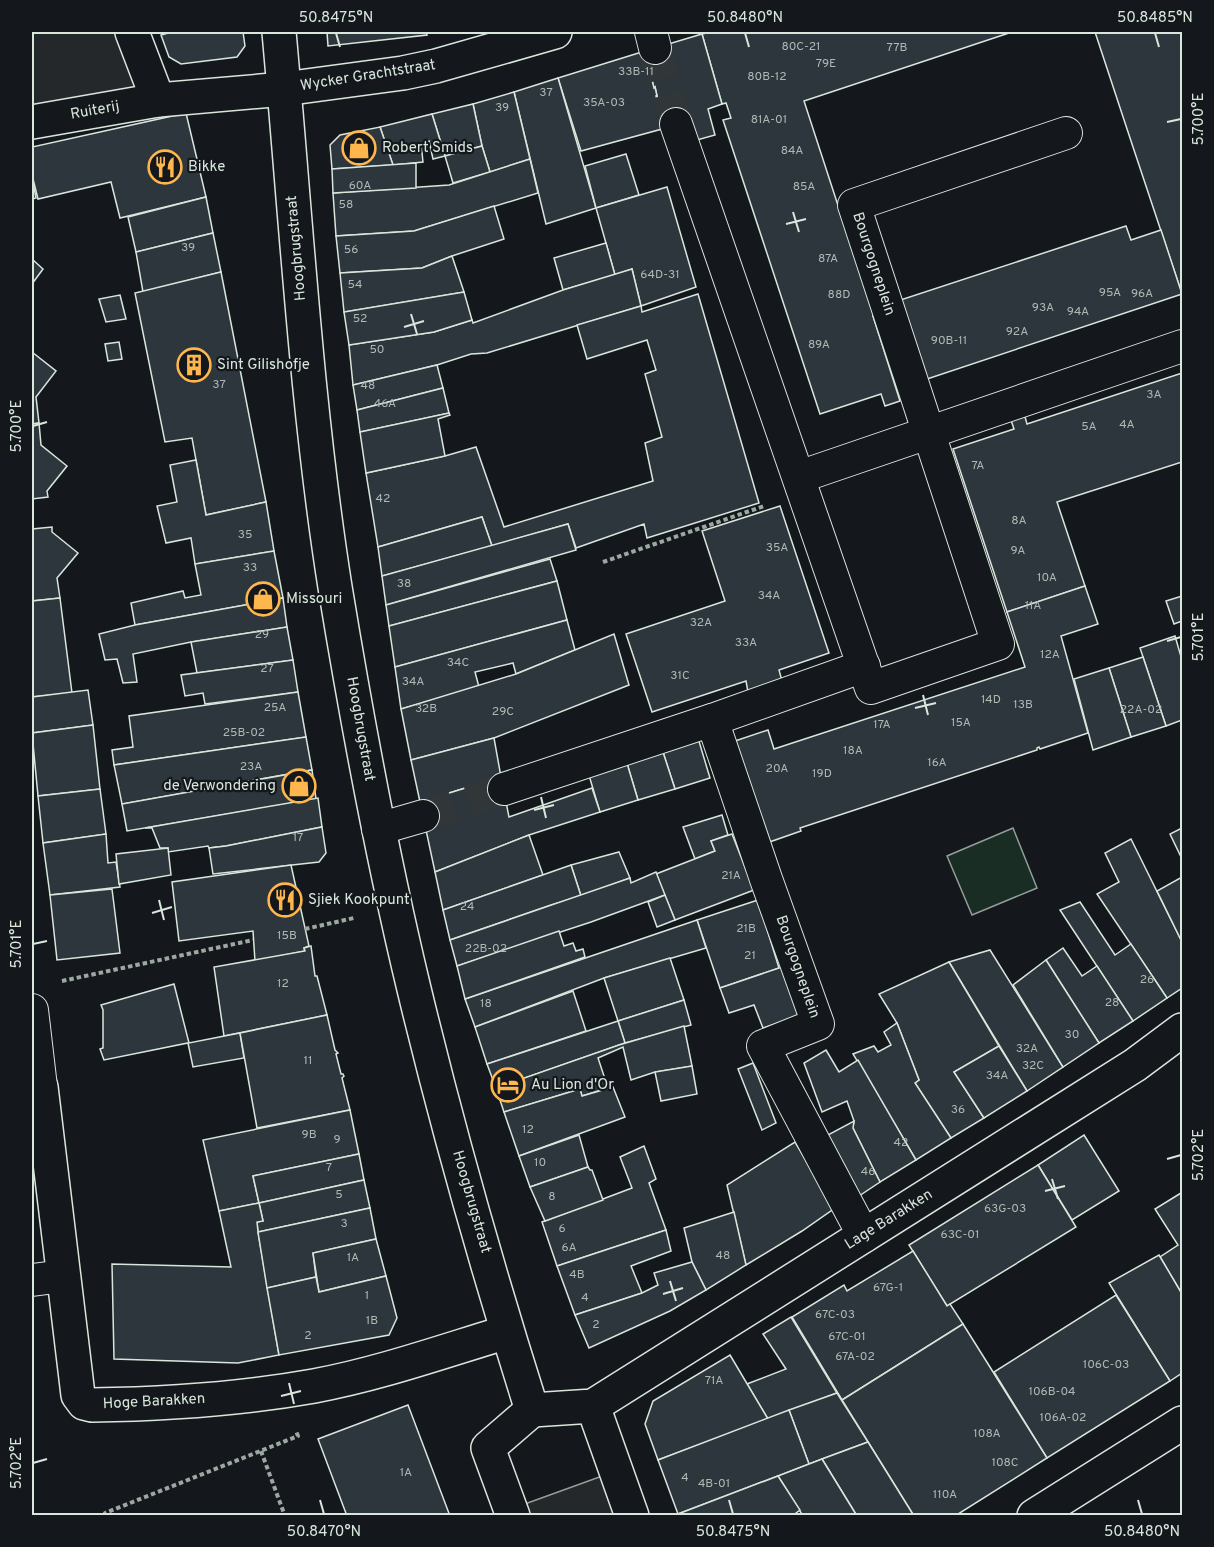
<svg xmlns="http://www.w3.org/2000/svg" width="1214" height="1547" font-family="Overpass,sans-serif">
<style>
.green{fill:#1a2d24;stroke:#939e99;stroke-width:1.5}
.parking{fill:#24282b;stroke:#939e99;stroke-width:1.5}
.building{fill:#2c363c;stroke:#d8e6dc;stroke-width:1.5}
.lines{fill:none;stroke-linecap:round;stroke-linejoin:round}
.pedestrian-tunnel{stroke:#313739;stroke-width:32;stroke-dasharray:32 16;stroke-linecap:butt}
.pedestrian-casing{stroke:#d8e6dc;stroke-width:34}
.minor-casing{stroke:#d8e6dc;stroke-width:36}
.path{stroke:#9da8a2;stroke-width:4;stroke-dasharray:4.5 3;stroke-linecap:butt}
.pedestrian{stroke:#14181c;stroke-width:32}
.minor{stroke:#14181c;stroke-width:33}
.ticks{fill:none;stroke:#d8e6dc;stroke-width:2}
.labels{text-anchor:middle;dominant-baseline:central;stroke-width:4.5;stroke-linejoin:round;paint-order:stroke}
.number-label{font-size:12px;fill:#adbab4}
.street-label{font-size:15px;fill:#d8e6dc;stroke:#14181c}
.poi-label{font-size:15px;fill:#d8e6dc;stroke:#14181c;text-anchor:start}
.neatline{fill:none;stroke:#d8e6dc;stroke-width:2}
.ticks-label{font-size:15px;text-anchor:middle;fill:#d8e6dc}
</style>
<rect width="100%" height="100%" fill="#14181c"/>
<!-- green -->
<polygon class="green" points="1013,828 1037,888 972,915 947,856"/>
<!-- parking -->
<g class="parking">
<polygon points="32,32 132,32 158,100 32,122"/>
<polygon points="616,1471 632,1515 513,1515 511,1509"/>
</g>
<!-- building -->
<g class="building">
<polygon points="172,32 243,32 245,46 237,57 181,64 169,57 161,35"/>
<polygon points="327,32 426,32 427,35 328,46"/>
<polygon points="711,32 1012,32 804,101 874,316 873,316 900,401 885,406 881,394 820,414 723,120 731,118 726,103 722,104 702,34"/>
<polygon points="1095,32 1182,32 1182,294 1133,147"/>
<polygon points="702,34 722,104 708,109 715,135 697,140 664,126 655,87 654,88 645,55 645,51"/>
<polygon points="645,51 654,88 655,87 657,96 656,96 664,126 662,129 581,151 558,78"/>
<polygon points="558,78 596,208 546,224 514,92"/>
<polygon points="514,92 530,159 490,172 482,146 473,104"/>
<polygon points="473,104 482,146 445,156 432,114"/>
<polygon points="186,113 206,197 120,218 111,182 38,199 32,175 32,147"/>
<polygon points="432,114 445,156 433,159 429,141 421,143 423,162 393,165 380,127"/>
<polygon points="380,127 393,165 332,169 330,145 340,135"/>
<polygon points="482,146 490,172 453,183 445,156"/>
<polygon points="626,154 639,195 596,208 585,166"/>
<polygon points="530,159 538,193 414,231 336,236 333,193 449,185"/>
<polygon points="416,163 416,188 333,193 332,169"/>
<polygon points="32,177 36,198 32,199"/>
<polygon points="667,187 696,287 641,306 632,269 615,275 596,208"/>
<polygon points="206,197 213,233 136,252 128,217"/>
<polygon points="494,206 504,239 452,256 422,268 340,273 336,236 414,231"/>
<polygon points="1126,226 1131,240 1161,230 1182,294 897,389 873,316 874,316 873,309"/>
<polygon points="213,233 221,272 143,292 136,252"/>
<polygon points="606,243 615,275 563,290 554,258"/>
<polygon points="452,256 464,292 344,312 340,273 422,268"/>
<polygon points="32,259 43,269 32,284"/>
<polygon points="632,269 641,306 487,353 471,354 437,365 353,385 349,345 434,332 472,320 473,323 563,290"/>
<polygon points="221,272 266,502 206,515 192,438 165,442 135,293"/>
<polygon points="464,292 472,320 434,332 349,345 344,312"/>
<polygon points="698,294 759,503 647,538 644,524 576,548 568,524 492,546 482,517 378,547 366,473 445,456 476,447 504,527 653,481 645,443 662,437 645,374 656,370 647,340 587,359 577,325 641,306 642,312"/>
<polygon points="120,295 126,319 106,322 99,299"/>
<polygon points="119,342 122,359 108,361 105,344"/>
<polygon points="32,352 56,371 36,397 39,423 32,424"/>
<polygon points="437,365 443,388 357,410 353,385"/>
<polygon points="1182,373 1182,462 1057,502 1085,586 1007,612 953,449 1014,429 1010,417 1024,413 1027,424"/>
<polygon points="443,388 449,413 360,432 357,410"/>
<polygon points="449,413 450,415 438,419 445,456 366,473 360,432"/>
<polygon points="39,423 41,445 67,466 47,491 48,497 32,499 32,424"/>
<polygon points="196,460 206,515 266,502 274,551 195,564 191,538 166,543 157,506 177,502 170,465"/>
<polygon points="780,506 829,653 779,670 782,681 748,692 746,681 652,712 626,634 725,601 702,531"/>
<polygon points="482,517 492,546 382,576 378,547"/>
<polygon points="568,524 576,550 386,605 382,576"/>
<polygon points="52,527 52,532 78,553 57,578 60,598 32,601 32,529"/>
<polygon points="274,551 283,598 135,625 131,603 183,591 185,598 201,595 195,564"/>
<polygon points="550,559 557,581 389,626 386,605"/>
<polygon points="557,581 567,620 395,667 389,626"/>
<polygon points="1085,586 1098,624 1061,636 1088,733 1040,749 1039,747 1037,748 1037,750 800,828 801,831 761,845 729,743 768,730 774,749 1025,667 1007,612"/>
<polygon points="1182,596 1182,621 1174,624 1166,601"/>
<polygon points="60,598 72,693 32,697 32,601"/>
<polygon points="283,598 287,627 191,642 133,654 137,682 123,683 117,659 105,660 99,634 135,625"/>
<polygon points="567,620 575,650 516,674 513,663 475,672 479,687 401,709 395,667"/>
<polygon points="287,627 293,660 197,673 191,642"/>
<polygon points="614,634 629,685 494,738 411,760 401,709 516,674"/>
<polygon points="1175,636 1182,660 1182,720 1166,726 1140,648"/>
<polygon points="1143,657 1166,726 1131,737 1109,668"/>
<polygon points="293,660 298,692 205,704 203,693 185,696 181,675"/>
<polygon points="1109,668 1131,737 1093,750 1074,679"/>
<polygon points="88,690 93,725 32,733 32,697"/>
<polygon points="298,692 306,737 114,765 112,750 133,747 129,716"/>
<polygon points="93,725 100,789 38,796 32,733"/>
<polygon points="306,737 312,770 122,804 114,765"/>
<polygon points="494,738 501,777 420,802 411,760"/>
<polygon points="698,738 710,778 675,789 662,749"/>
<polygon points="662,749 675,789 638,800 626,760"/>
<polygon points="626,760 638,800 600,812 588,772"/>
<polygon points="312,770 316,799 127,831 122,804"/>
<polygon points="501,777 509,817 592,788 600,812 529,835 435,872 420,802"/>
<polygon points="100,789 106,834 43,843 38,796"/>
<polygon points="318,798 322,827 226,846 209,848 208,846 168,852 168,848 160,848 152,828 145,828"/>
<polygon points="722,815 728,835 711,841 715,851 695,859 683,827"/>
<polygon points="322,827 326,853 319,862 213,874 209,848 226,846"/>
<polygon points="1182,828 1182,859 1170,834"/>
<polygon points="106,834 108,863 116,862 120,887 50,895 43,843"/>
<polygon points="732,834 754,890 675,920 656,874 715,851 711,841"/>
<polygon points="529,835 543,875 443,910 435,872"/>
<polygon points="1131,839 1182,942 1182,988 1167,998 1097,894 1119,882 1105,853"/>
<polygon points="168,848 171,875 119,884 116,854"/>
<polygon points="619,852 630,878 581,896 571,865"/>
<polygon points="291,865 309,946 304,948 305,951 255,961 253,931 179,941 172,882"/>
<polygon points="571,865 581,896 551,905 450,940 443,910"/>
<polygon points="656,872 665,895 591,922 457,966 450,940 630,878 631,883"/>
<polygon points="1182,877 1182,942 1157,891"/>
<polygon points="112,889 120,953 57,960 50,895"/>
<polygon points="665,895 675,920 657,927 648,902"/>
<polygon points="758,900 779,968 720,988 697,920"/>
<polygon points="1080,902 1115,955 1131,944 1167,998 1133,1021 1060,910"/>
<polygon points="697,920 706,948 604,978 475,1027 465,999"/>
<polygon points="559,931 564,946 573,943 576,951 583,949 585,957 465,999 457,966"/>
<polygon points="311,946 315,976 317,976 327,1015 224,1036 214,967 305,951 304,948"/>
<polygon points="1063,948 1082,976 1097,966 1133,1021 1099,1043 1046,960"/>
<polygon points="990,950 1063,1067 1027,1091 949,962"/>
<polygon points="670,958 684,1000 618,1021 604,978"/>
<polygon points="1046,960 1099,1043 1063,1067 1013,985"/>
<polygon points="949,962 999,1046 954,1072 984,1118 951,1138 915,1083 919,1080 897,1023 879,994"/>
<polygon points="788,965 804,1015 763,1028 754,1005 729,1013 720,988"/>
<polygon points="174,984 189,1043 240,1033 244,1058 193,1067 188,1043 104,1060 100,1049 103,1048 103,1010 101,1005"/>
<polygon points="573,991 586,1031 487,1064 475,1027"/>
<polygon points="684,1000 691,1025 625,1043 618,1021"/>
<polygon points="327,1015 335,1050 338,1053 336,1054 341,1074 343,1074 344,1076 342,1078 350,1110 257,1128 240,1033"/>
<polygon points="618,1021 625,1043 496,1088 487,1064"/>
<polygon points="897,1023 919,1080 915,1083 951,1138 916,1160 853,1054 874,1046 878,1052 891,1045 884,1032"/>
<polygon points="684,1026 692,1066 655,1072 631,1080 623,1047 598,1058 608,1088 582,1096 580,1089 504,1112 496,1088 619,1045"/>
<polygon points="999,1046 1027,1091 984,1118 954,1072"/>
<polygon points="826,1050 839,1072 858,1060 916,1160 880,1182 853,1128 854,1121 847,1101 822,1112 804,1063"/>
<polygon points="753,1063 776,1123 762,1130 738,1069"/>
<polygon points="692,1066 697,1094 661,1101 655,1072"/>
<polygon points="613,1087 625,1117 519,1156 504,1112 580,1089 582,1096"/>
<polygon points="350,1110 359,1154 253,1176 259,1203 219,1211 203,1140"/>
<polygon points="854,1121 853,1128 880,1182 856,1198 826,1136"/>
<polygon points="579,1135 588,1167 530,1187 519,1156"/>
<polygon points="1084,1135 1119,1191 1072,1220 1038,1165"/>
<polygon points="795,1142 835,1208 802,1231 746,1265 727,1185"/>
<polygon points="644,1146 656,1179 649,1183 666,1230 557,1266 542,1222 632,1188 620,1157"/>
<polygon points="359,1154 364,1180 259,1203 253,1176"/>
<polygon points="1038,1165 1076,1227 947,1306 909,1245"/>
<polygon points="588,1167 590,1170 592,1170 603,1200 545,1221 530,1187"/>
<polygon points="364,1180 370,1208 258,1232 257,1222 263,1221 259,1203"/>
<polygon points="1181,1193 1182,1196 1182,1294 1160,1257 1178,1245 1155,1209"/>
<polygon points="259,1203 263,1221 257,1222 258,1232 279,1355 238,1363 114,1359 112,1264 231,1267 219,1211"/>
<polygon points="370,1208 376,1239 313,1253 316,1277 267,1288 258,1232"/>
<polygon points="734,1212 746,1265 706,1290 692,1262 684,1228"/>
<polygon points="666,1230 671,1251 631,1266 642,1293 575,1315 557,1266"/>
<polygon points="376,1239 386,1276 319,1292 313,1253"/>
<polygon points="913,1251 947,1306 950,1304 963,1324 842,1400 792,1317 844,1285 847,1291"/>
<polygon points="1159,1255 1182,1294 1182,1373 1170,1381 1109,1283"/>
<polygon points="692,1262 706,1290 670,1311 589,1348 575,1315 642,1293 658,1285 654,1273"/>
<polygon points="386,1276 397,1318 389,1335 279,1355 267,1288 316,1277 319,1292"/>
<polygon points="1116,1295 1170,1381 1047,1458 994,1372"/>
<polygon points="791,1317 837,1393 768,1419 747,1384 786,1369 763,1334"/>
<polygon points="963,1324 1047,1458 955,1516 914,1516 842,1400"/>
<polygon points="730,1355 768,1419 658,1460 645,1424 653,1401"/>
<polygon points="837,1393 868,1442 809,1464 789,1410"/>
<polygon points="408,1405 450,1516 347,1516 318,1439"/>
<polygon points="789,1410 809,1464 678,1514 658,1460"/>
<polygon points="868,1442 914,1516 857,1516 822,1459"/>
<polygon points="822,1459 857,1516 803,1516 778,1476"/>
<polygon points="778,1476 800,1510 792,1516 679,1516 678,1514"/>
</g>
<g class="lines">
<!-- pedestrian-tunnel -->
<g class="pedestrian-tunnel">
<polyline points="655,48 676,124"/>
<polyline points="423,816 504,789"/>
</g>
<defs>
<g id="pedestrian">
<polyline points="651,32 655,48"/>
<polyline points="676,124 871,688 998,644 854,205 1066,133"/>
<polyline points="799,477 1182,346"/>
<polyline points="504,789 712,720"/>
<polyline points="378,829 423,816"/>
<polyline points="32,1010 41,1087"/>
<polyline points="864,1236 763,1046 818,1024 766,879 712,720 864,666"/>
<polyline points="32,1280 63,1276"/>
</g>
<g id="minor">
<polyline points="132,32 158,100"/>
<path d="M279 32C296 217 306 403 335 587 357 721 382 856 414 989 448 1130 488 1271 532 1410"/>
<polyline points="32,122 158,100 284,89 403,73 436,66 555,32"/>
<path d="M41 1087 78 1395 84 1403 92 1405C166 1404 241 1399 314 1386 379 1374 444 1351 507 1332"/>
<polyline points="593,1406 632,1516"/>
<polyline points="532,1410 593,1406 1135,1065 1182,1030"/>
<polyline points="513,1516 488,1448 532,1410"/>
<polyline points="1034,1516 1182,1423"/>
</g>
</defs>
<!-- pedestrian casing -->
<use href="#pedestrian" class="pedestrian-casing"/>
<!-- minor casing -->
<use href="#minor" class="minor-casing"/>
<!-- path -->
<g class="path">
<polyline points="603,562 764,506"/>
<polyline points="305,929 354,918"/>
<polyline points="62,981 253,940"/>
<polyline points="261,1451 285,1516"/>
<polyline points="105,1516 105,1513 298,1436 296,1431"/>
</g>
<!-- pedestrian -->
<use href="#pedestrian" class="pedestrian"/>
<!-- minor -->
<use href="#minor" class="minor"/>
</g>
<!-- ticks -->
<path class="ticks" d="M336 33 340 47M745 33 749 47M1155 33 1159 47M1167 122 1181 119M793 212 799 232M786 224 806 219M411 314 417 334M404 327 424 321M33 426 47 422M1167 641 1181 637M923 695 928 715M915 708 936 703M541 797 546 818M534 810 554 805M159 900 164 920M152 913 172 907M33 944 47 941M1167 1159 1181 1155M1052 1179 1058 1199M1045 1191 1065 1186M670 1281 676 1301M663 1294 683 1288M289 1383 294 1404M281 1396 301 1391M33 1463 47 1459M320 1500 324 1514M729 1500 733 1514M1138 1500 1142 1514"/>
<!-- icons -->
<defs>
<symbol id="shop-ring" viewBox="-11 -11 22 22"><circle r="9.5" fill="#14181c" stroke="#ffb74d" stroke-width="1.5"/><path d="M-5-2.5h2.3a2.7 3.5 0 0 1 5.4 0H5L5.5 6h-11ZM-1.5-2.5h3a1.5 2.3 0 0 0-3 0Z" fill="#ffb74d"/></symbol>
<symbol id="restaurant-ring" viewBox="-11 -11 22 22"><circle r="9.5" fill="#14181c" stroke="#ffb74d" stroke-width="1.5"/><path d="M-5-6h1v4h1v-4h1v4h1v-4h1v5L-1.5 .5V6h-2V.5L-5-1ZM5-6V6H3V1.5H1.5Q1.5-4 5-6Z" fill="#ffb74d"/></symbol>
<symbol id="building-ring" viewBox="-11 -11 22 22"><circle r="9.5" fill="#14181c" stroke="#ffb74d" stroke-width="1.5"/><path d="M-4-6H4V6H1V3H-1V6H-4ZM-2.5-4.3h1.7v1.8h-1.7ZM.8-4.3h1.7v1.8H.8ZM-2.5-1h1.7V.8h-1.7ZM.8-1h1.7V.8H.8Z" fill="#ffb74d"/></symbol>
<symbol id="hotel-ring" viewBox="-11 -11 22 22"><circle r="9.5" fill="#14181c" stroke="#ffb74d" stroke-width="1.5"/><path d="M-6-4.5h1.5V1H6V5H4.5V3h-9V5H-6ZM-4 0a1.8 1.8 0 1 1 3.6 0ZM.5 0V-2.5h3Q6-2.5 6 0Z" fill="#ffb74d"/></symbol>
</defs>
<g fill-rule="evenodd">
<use href="#shop-ring" x="340" y="129" width="38" height="38"/>
<use href="#restaurant-ring" x="146" y="148" width="38" height="38"/>
<use href="#building-ring" x="175" y="346" width="38" height="38"/>
<use href="#shop-ring" x="244" y="580" width="38" height="38"/>
<use href="#shop-ring" x="280" y="767" width="38" height="38"/>
<use href="#restaurant-ring" x="266" y="881" width="38" height="38"/>
<use href="#hotel-ring" x="489" y="1066" width="38" height="38"/>
</g>
<g class="labels">
<!-- number labels -->
<g class="number-label">
<text x="801" y="47">80C-21</text>
<text x="897" y="48">77B</text>
<text x="826" y="64">79E</text>
<text x="636" y="72">33B-11</text>
<text x="767" y="77">80B-12</text>
<text x="546" y="93">37</text>
<text x="604" y="103">35A-03</text>
<text x="502" y="108">39</text>
<text x="769" y="120">81A-01</text>
<text x="792" y="151">84A</text>
<text x="360" y="186">60A</text>
<text x="804" y="187">85A</text>
<text x="346" y="205">58</text>
<text x="188" y="248">39</text>
<text x="351" y="250">56</text>
<text x="828" y="259">87A</text>
<text x="660" y="275">64D-31</text>
<text x="355" y="285">54</text>
<text x="1110" y="293">95A</text>
<text x="1142" y="294">96A</text>
<text x="839" y="295">88D</text>
<text x="1043" y="308">93A</text>
<text x="1078" y="312">94A</text>
<text x="360" y="319">52</text>
<text x="1017" y="332">92A</text>
<text x="949" y="341">90B-11</text>
<text x="819" y="345">89A</text>
<text x="377" y="350">50</text>
<text x="219" y="385">37</text>
<text x="368" y="386">48</text>
<text x="1154" y="395">3A</text>
<text x="385" y="404">46A</text>
<text x="1127" y="425">4A</text>
<text x="1089" y="427">5A</text>
<text x="978" y="466">7A</text>
<text x="383" y="499">42</text>
<text x="1019" y="521">8A</text>
<text x="245" y="535">35</text>
<text x="777" y="548">35A</text>
<text x="1018" y="551">9A</text>
<text x="250" y="568">33</text>
<text x="1047" y="578">10A</text>
<text x="404" y="584">38</text>
<text x="769" y="596">34A</text>
<text x="1033" y="606">11A</text>
<text x="701" y="623">32A</text>
<text x="262" y="635">29</text>
<text x="746" y="643">33A</text>
<text x="1050" y="655">12A</text>
<text x="458" y="663">34C</text>
<text x="267" y="669">27</text>
<text x="680" y="676">31C</text>
<text x="413" y="682">34A</text>
<text x="991" y="700">14D</text>
<text x="1023" y="705">13B</text>
<text x="275" y="708">25A</text>
<text x="426" y="709">32B</text>
<text x="1141" y="710">22A-02</text>
<text x="503" y="712">29C</text>
<text x="961" y="723">15A</text>
<text x="882" y="725">17A</text>
<text x="244" y="733">25B-02</text>
<text x="853" y="751">18A</text>
<text x="937" y="763">16A</text>
<text x="251" y="767">23A</text>
<text x="777" y="769">20A</text>
<text x="822" y="774">19D</text>
<text x="298" y="838">17</text>
<text x="731" y="876">21A</text>
<text x="467" y="907">24</text>
<text x="746" y="929">21B</text>
<text x="287" y="936">15B</text>
<text x="486" y="949">22B-02</text>
<text x="750" y="956">21</text>
<text x="1147" y="980">26</text>
<text x="283" y="984">12</text>
<text x="1112" y="1003">28</text>
<text x="486" y="1004">18</text>
<text x="1072" y="1035">30</text>
<text x="1027" y="1049">32A</text>
<text x="308" y="1061">11</text>
<text x="1033" y="1066">32C</text>
<text x="997" y="1076">34A</text>
<text x="958" y="1110">36</text>
<text x="528" y="1130">12</text>
<text x="309" y="1135">9B</text>
<text x="337" y="1140">9</text>
<text x="901" y="1143">42</text>
<text x="540" y="1163">10</text>
<text x="329" y="1168">7</text>
<text x="868" y="1172">46</text>
<text x="339" y="1195">5</text>
<text x="552" y="1197">8</text>
<text x="1005" y="1209">63G-03</text>
<text x="344" y="1224">3</text>
<text x="562" y="1229">6</text>
<text x="960" y="1235">63C-01</text>
<text x="569" y="1248">6A</text>
<text x="723" y="1256">48</text>
<text x="353" y="1258">1A</text>
<text x="577" y="1275">4B</text>
<text x="888" y="1288">67G-1</text>
<text x="367" y="1296">1</text>
<text x="585" y="1298">4</text>
<text x="835" y="1315">67C-03</text>
<text x="372" y="1321">1B</text>
<text x="596" y="1325">2</text>
<text x="308" y="1336">2</text>
<text x="847" y="1337">67C-01</text>
<text x="855" y="1357">67A-02</text>
<text x="1106" y="1365">106C-03</text>
<text x="714" y="1381">71A</text>
<text x="1052" y="1392">106B-04</text>
<text x="1063" y="1418">106A-02</text>
<text x="987" y="1434">108A</text>
<text x="1005" y="1463">108C</text>
<text x="406" y="1473">1A</text>
<text x="685" y="1478">4</text>
<text x="714" y="1484">4B-01</text>
<text x="945" y="1495">110A</text>
</g>
<!-- street labels -->
<g class="street-label">
<text transform="translate(368 76) rotate(-9)">Wycker Grachtstraat</text>
<text transform="translate(95 111) rotate(-10)">Ruiterij</text>
<text transform="translate(297 248) rotate(-95)">Hoogbrugstraat</text>
<text transform="translate(873 264) rotate(72)">Bourgogneplein</text>
<text transform="translate(360 729) rotate(80)">Hoogbrugstraat</text>
<text transform="translate(797 967) rotate(71)">Bourgogneplein</text>
<text transform="translate(471 1202) rotate(74)">Hoogbrugstraat</text>
<text transform="translate(889 1220) rotate(-32)">Lage Barakken</text>
<text transform="translate(154 1402) rotate(-3)">Hoge Barakken</text>
</g>
<!-- poi labels -->
<g class="poi-label">
<text x="382" y="148">Robert Smids</text>
<text x="188" y="167">Bikke</text>
<text x="217" y="365">Sint Gilishofje</text>
<text x="286" y="599">Missouri</text>
<text x="276" y="786" text-anchor="end">de Verwondering</text>
<text x="308" y="900">Sjiek Kookpunt</text>
<text x="531" y="1085">Au Lion d'Or</text>
</g>
</g>
<!-- border -->
<rect width="1214" height="1547" fill="none" stroke="#14181c" stroke-width="66"/>
<rect x="33" y="33" width="1148" height="1481" class="neatline"/>
<g class="ticks-label">
<text x="336" y="22">50.8475°N</text>
<text x="745" y="22">50.8480°N</text>
<text x="1155" y="22">50.8485°N</text>
<text transform="translate(1198 119) rotate(-90)" y="5">5.700°E</text>
<text transform="translate(16 426) rotate(-90)" y="5">5.700°E</text>
<text transform="translate(1198 637) rotate(-90)" y="5">5.701°E</text>
<text transform="translate(16 944) rotate(-90)" y="5">5.701°E</text>
<text transform="translate(1198 1155) rotate(-90)" y="5">5.702°E</text>
<text transform="translate(16 1463) rotate(-90)" y="5">5.702°E</text>
<text x="324" y="1536">50.8470°N</text>
<text x="733" y="1536">50.8475°N</text>
<text x="1142" y="1536">50.8480°N</text>
</g>
</svg>
